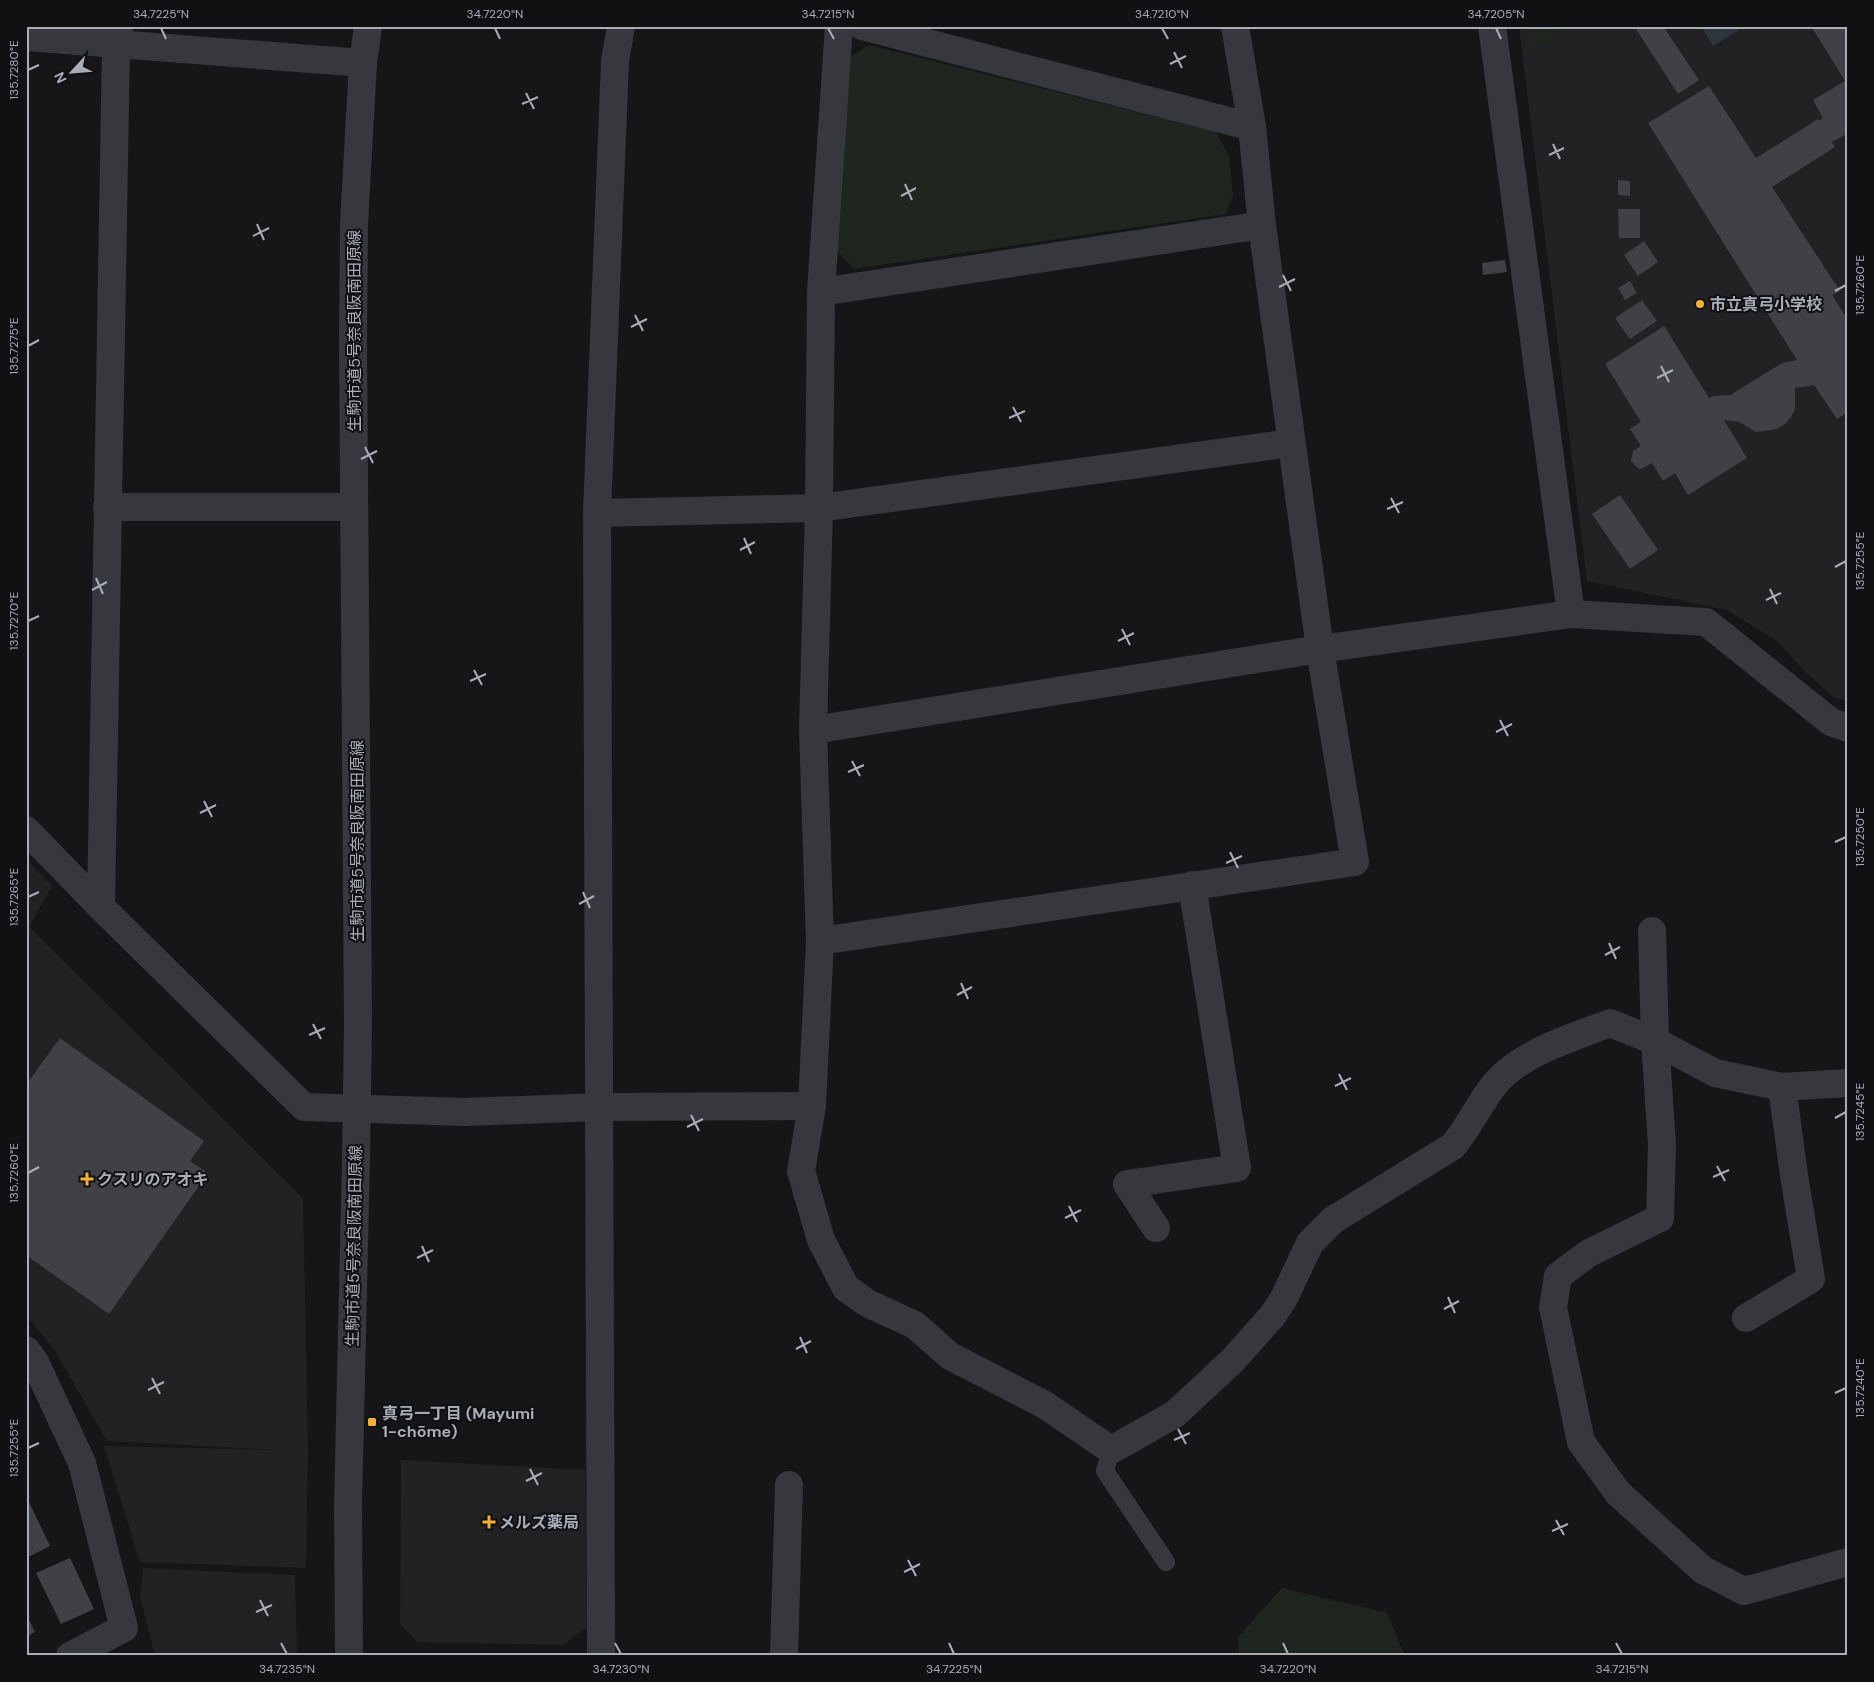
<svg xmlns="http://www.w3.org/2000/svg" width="1874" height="1682" font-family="'DM Sans','Noto Sans JP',sans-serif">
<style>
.built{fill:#222225}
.green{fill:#1e261f}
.water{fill:#2c353c}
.building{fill:#404145}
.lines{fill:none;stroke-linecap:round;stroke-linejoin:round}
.service{stroke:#37383d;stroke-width:18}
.minor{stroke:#37383d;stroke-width:28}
.tertiary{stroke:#37383d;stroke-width:28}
.ticks{fill:none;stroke:#a8adb8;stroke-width:2}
.poi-dot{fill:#f2b134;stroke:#111113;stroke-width:2}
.labels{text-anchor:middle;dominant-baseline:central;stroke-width:4;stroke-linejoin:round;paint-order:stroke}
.poi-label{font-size:16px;font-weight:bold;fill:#a8adb8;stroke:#111113;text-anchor:start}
.street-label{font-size:16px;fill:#a8adb8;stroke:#111113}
.neatline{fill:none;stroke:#a8adb8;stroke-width:2}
.ticks-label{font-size:12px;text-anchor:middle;fill:#a8adb8}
</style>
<rect width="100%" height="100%" fill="#161618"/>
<!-- built -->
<g class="built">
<polygon points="1519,26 1848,26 1848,701 1833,697 1800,667 1778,642 1727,610 1587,581"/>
<polygon points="26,859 52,886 29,927 303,1198 308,1451 306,1568 140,1562 104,1446 280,1450 107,1441 54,1349 26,1315"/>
<polygon points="401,1460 585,1470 586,1628 563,1645 418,1642 400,1624"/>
<polygon points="143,1568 295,1575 297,1656 155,1656 140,1597"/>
</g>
<!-- green -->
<g class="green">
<polygon points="1529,26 1565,26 1532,54"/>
<polygon points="869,45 1216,132 1229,156 1233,195 1226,214 854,269 837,251 851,56"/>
<polygon points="1282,1588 1387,1613 1405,1656 1239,1656 1238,1637"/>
</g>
<!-- water -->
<polygon class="water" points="1701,26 1745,26 1713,46"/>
<!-- building -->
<g class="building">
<polygon points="1634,26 1663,26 1699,80 1678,94"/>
<polygon points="1811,26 1848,26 1848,133 1832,142 1835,147 1772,187 1840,291 1832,295 1848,320 1848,412 1837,419 1814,385 1795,388 1795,409 1791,417 1785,424 1777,429 1756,432 1739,422 1724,420 1747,458 1688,495 1675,473 1663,481 1652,463 1643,468 1639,469 1631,461 1633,451 1641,446 1630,429 1641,422 1605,364 1664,326 1709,398 1713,396 1730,395 1782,363 1797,360 1648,123 1709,86 1756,158 1818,119 1819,121 1823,118 1813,100 1845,81"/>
<polygon points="1618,180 1630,181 1630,196 1618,195"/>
<polygon points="1618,209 1640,209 1640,238 1619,238"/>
<polygon points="1644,241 1658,262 1638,276 1624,255"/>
<polygon points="1505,260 1507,272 1483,275 1482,263"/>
<polygon points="1630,281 1637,293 1625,300 1618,288"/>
<polygon points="1642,300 1657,321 1630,339 1615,318"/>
<polygon points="1620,495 1658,550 1630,569 1592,514"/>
<polygon points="60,1038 204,1141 190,1161 208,1173 109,1314 26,1255 26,1085"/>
<polygon points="28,1500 50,1546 26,1558 26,1501"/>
<polygon points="70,1558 94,1609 61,1624 36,1573"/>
<polygon points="26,1614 35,1632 26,1637"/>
</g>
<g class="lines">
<!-- service -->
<polyline class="service" points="1111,1450 1105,1471 1166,1562"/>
<!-- minor -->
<g class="minor">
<path d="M839 26 821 292 819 508 813 730 820 941 812 1106 801 1171 821 1240 846 1288 867 1303 915 1325 950 1356 1045 1405 1111 1450 1175 1414 1233 1360 1273 1315 1284 1298 1310 1243 1333 1220 1453 1146C1469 1127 1479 1104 1494 1085 1521 1052 1572 1038 1610 1023L1655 1041 1662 1145 1660 1218 1589 1253 1558 1276 1553 1307 1581 1442 1618 1493 1703 1570 1744 1591 1848 1562"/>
<polyline points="862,26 1252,127"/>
<polyline points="1492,26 1571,614"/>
<polyline points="26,37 363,63"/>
<polyline points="821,292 1262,225"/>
<polyline points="107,507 354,507"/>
<polyline points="597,513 819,508 1291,443"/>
<polyline points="813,730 1320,649 1571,614 1706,622 1831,722 1848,728"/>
<polyline points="26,830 101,907 304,1107 465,1112 600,1107 812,1106"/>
<polyline points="101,907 116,45 119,26"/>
<polyline points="1652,931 1655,1041 1715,1073 1782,1087 1848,1083"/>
<polyline points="820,941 1355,862 1320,649 1262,225 1252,127 1235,26"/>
<polyline points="1156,1228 1127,1184 1237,1168 1192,885"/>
<polyline points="1746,1318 1811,1279 1794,1175 1782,1087"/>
<polyline points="26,1350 35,1362 82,1463 124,1628 70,1656"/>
<polyline points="601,1656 597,513 615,61 621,26"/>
<polyline points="784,1656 789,1485"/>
</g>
<!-- tertiary -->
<polyline class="tertiary" points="349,1656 348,1505 356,1159 358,1024 353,344 354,223 363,63 368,26"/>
</g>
<!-- ticks -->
<path class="ticks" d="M161 28 166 39M495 28 500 39M828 28 834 39M1162 28 1168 39M1496 28 1501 39M1174 52 1182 68M1170 64 1186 56M28 70 39 65M526 93 534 109M522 104 538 97M1553 144 1560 159M1549 155 1564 148M905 184 912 200M901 196 916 188M257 224 264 240M253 236 269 228M1283 275 1291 291M1279 287 1295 279M1835 291 1846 285M635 315 643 331M631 327 647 319M28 346 39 340M1661 366 1669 382M1657 378 1673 370M1013 407 1021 422M1009 418 1025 411M365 447 373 463M361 459 377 451M1391 498 1399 513M1387 509 1403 502M744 538 751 554M740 550 755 542M1835 567 1846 561M96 578 103 594M1770 589 1777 604M92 590 107 582M1766 600 1781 593M28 621 39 616M1122 629 1130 645M1118 641 1134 633M474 670 482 685M470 681 486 674M1500 720 1508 736M1496 732 1512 724M852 761 860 776M848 772 864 765M204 801 212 817M200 813 216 805M1835 842 1846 837M1230 852 1238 868M1226 863 1242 856M583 892 590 908M28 897 39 892M579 904 594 896M1609 943 1616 959M1605 955 1620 947M961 983 968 999M957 995 972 987M313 1024 321 1039M309 1035 325 1028M1339 1074 1347 1090M1335 1086 1351 1078M691 1115 699 1131M1835 1118 1846 1112M687 1127 703 1119M1717 1166 1725 1181M28 1173 39 1167M1713 1177 1729 1170M1069 1206 1077 1222M1065 1218 1081 1210M422 1246 429 1262M417 1258 433 1250M1448 1297 1455 1313M1444 1309 1459 1301M800 1337 807 1353M796 1349 811 1341M152 1378 160 1394M148 1390 164 1382M1835 1393 1846 1388M1178 1429 1186 1444M1174 1440 1190 1433M28 1448 39 1443M530 1469 538 1485M526 1481 542 1473M1556 1520 1564 1535M1552 1531 1568 1524M908 1560 916 1576M904 1572 920 1564M260 1600 268 1616M256 1612 272 1605M281 1643 287 1654M615 1643 621 1654M949 1643 954 1654M1283 1643 1288 1654M1616 1643 1622 1654"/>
<!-- markers -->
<g class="poi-dot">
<circle cx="1700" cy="304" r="5"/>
<path d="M84.5 1171.5h5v5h5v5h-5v5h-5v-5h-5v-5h5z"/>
<rect x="367" y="1417" width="10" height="10" rx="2.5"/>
<path d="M486.5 1514.5h5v5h5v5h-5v5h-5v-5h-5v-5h5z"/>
</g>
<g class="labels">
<!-- poi labels -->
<g class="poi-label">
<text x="1710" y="304">市立真弓小学校</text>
<text x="97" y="1179">クスリのアオキ</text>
<text x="382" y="1413">真弓一丁目 (Mayumi<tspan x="382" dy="18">1-chōme)</tspan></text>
<text x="499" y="1522">メルズ薬局</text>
</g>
<!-- street labels -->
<g class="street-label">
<text transform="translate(354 331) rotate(-90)">生駒市道5号奈良阪南田原線</text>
<text transform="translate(357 841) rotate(-90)">生駒市道5号奈良阪南田原線</text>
<text transform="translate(354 1246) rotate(-89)">生駒市道5号奈良阪南田原線</text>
</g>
</g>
<!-- border -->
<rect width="1874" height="1682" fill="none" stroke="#111113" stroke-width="55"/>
<!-- north arrow -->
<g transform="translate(72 72) rotate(244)" stroke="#111113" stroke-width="4" paint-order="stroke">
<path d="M0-4L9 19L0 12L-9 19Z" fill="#a8adb8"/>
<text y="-8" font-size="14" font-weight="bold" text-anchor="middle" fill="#a8adb8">N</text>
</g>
<rect x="28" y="28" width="1818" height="1626" class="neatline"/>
<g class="ticks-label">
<text x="161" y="18">34.7225°N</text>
<text x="495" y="18">34.7220°N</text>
<text x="828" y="18">34.7215°N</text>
<text x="1162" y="18">34.7210°N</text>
<text x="1496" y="18">34.7205°N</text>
<text transform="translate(14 70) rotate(-90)" y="4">135.7280°E</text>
<text transform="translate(1860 285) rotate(-90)" y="4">135.7260°E</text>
<text transform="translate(14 346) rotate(-90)" y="4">135.7275°E</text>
<text transform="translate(1860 561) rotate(-90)" y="4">135.7255°E</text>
<text transform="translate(14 621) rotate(-90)" y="4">135.7270°E</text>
<text transform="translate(1860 837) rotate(-90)" y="4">135.7250°E</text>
<text transform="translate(14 897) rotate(-90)" y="4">135.7265°E</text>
<text transform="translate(1860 1112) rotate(-90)" y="4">135.7245°E</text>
<text transform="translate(14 1173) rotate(-90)" y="4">135.7260°E</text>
<text transform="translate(1860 1388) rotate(-90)" y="4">135.7240°E</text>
<text transform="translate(14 1448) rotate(-90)" y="4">135.7255°E</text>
<text x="287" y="1673">34.7235°N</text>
<text x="621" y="1673">34.7230°N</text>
<text x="954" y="1673">34.7225°N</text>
<text x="1288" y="1673">34.7220°N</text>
<text x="1622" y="1673">34.7215°N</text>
</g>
</svg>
